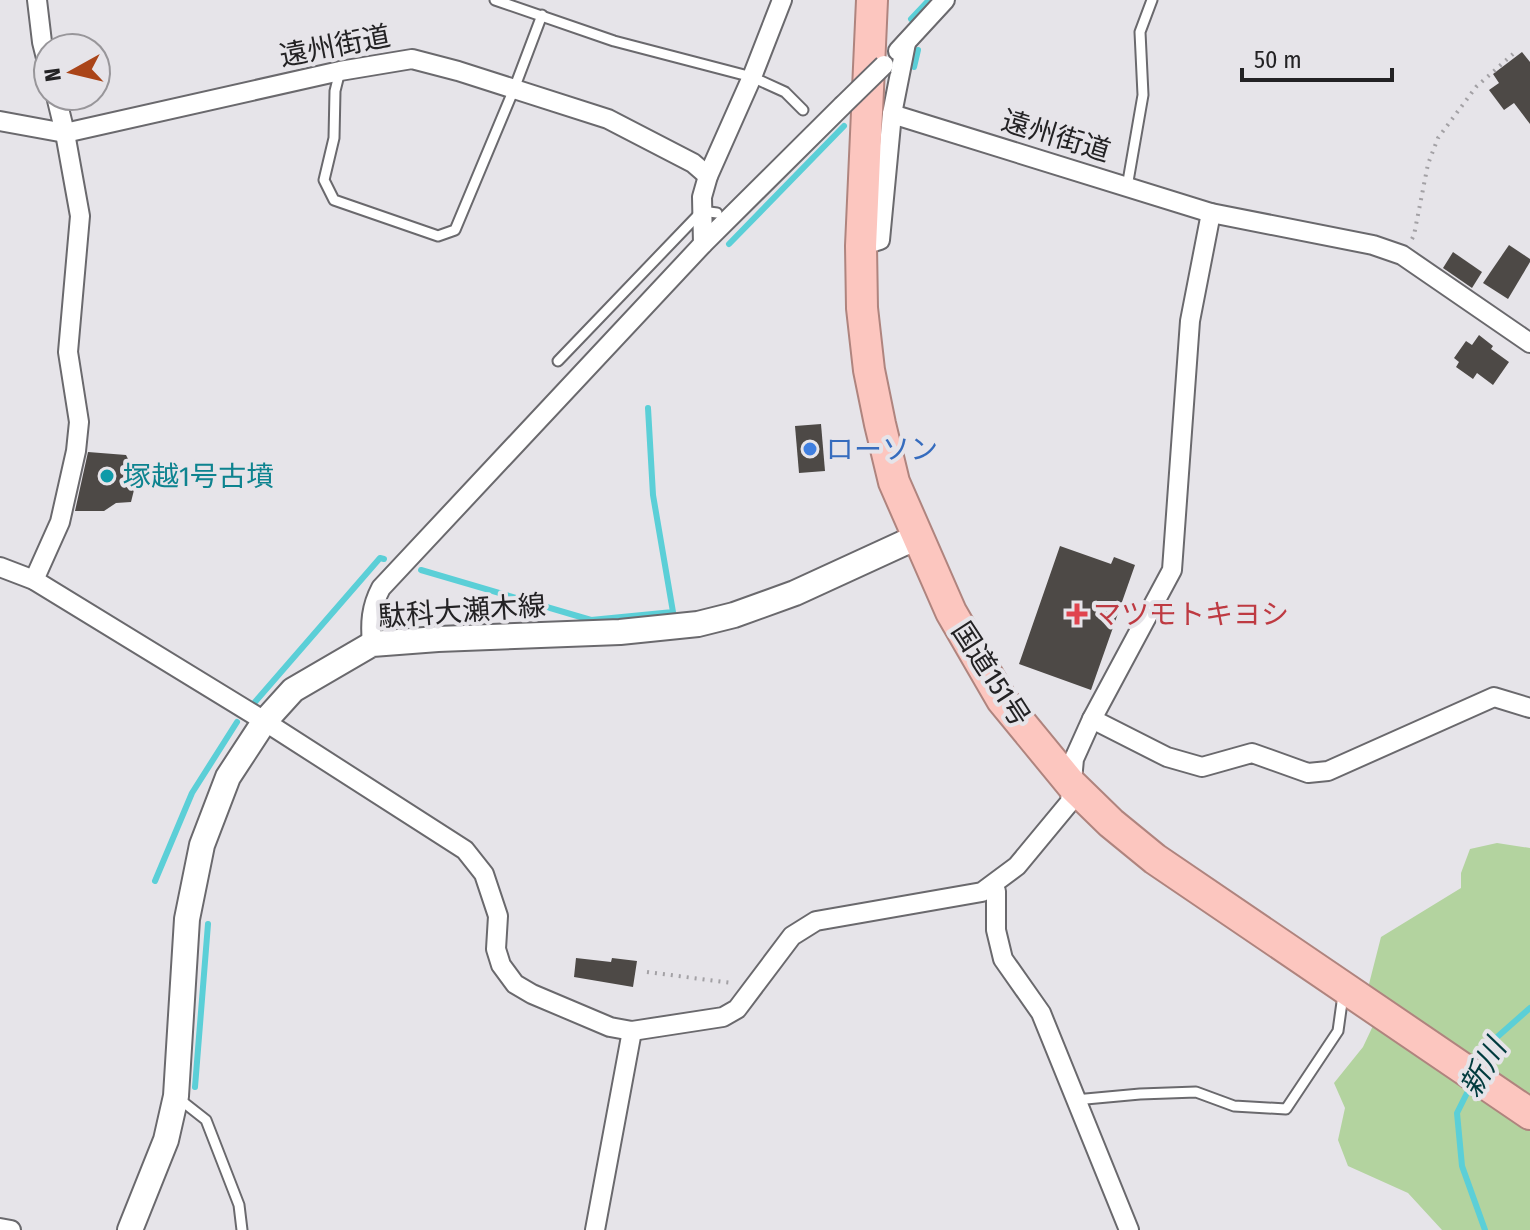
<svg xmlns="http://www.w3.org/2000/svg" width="1530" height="1230" font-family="'Fira Sans Condensed','Noto Sans JP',sans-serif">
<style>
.green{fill:#b3d39f}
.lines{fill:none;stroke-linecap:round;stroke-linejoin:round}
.stream{stroke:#5bcfd7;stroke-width:6}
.building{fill:#4d4946}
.service-casing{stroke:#6a696d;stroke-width:13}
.minor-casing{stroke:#6a696d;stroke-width:22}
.secondary-casing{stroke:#6a696d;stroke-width:28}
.trunk-casing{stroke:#af847e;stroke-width:34}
.path{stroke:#a3a1a5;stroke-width:4;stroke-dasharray:2 6;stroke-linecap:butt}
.service{stroke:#fff;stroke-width:9}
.minor{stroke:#fff;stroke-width:18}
.secondary{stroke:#fff;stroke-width:24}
.trunk{stroke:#fcc6bf;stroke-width:30}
.minor-bridge-casing{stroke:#6a696d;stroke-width:22;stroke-linecap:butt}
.minor-bridge{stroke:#fff;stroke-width:18}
.shop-dot{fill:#3f7fe0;stroke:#e6e4e9;stroke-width:3}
.culture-dot{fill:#0f9aa8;stroke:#e6e4e9;stroke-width:3}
.health-dot{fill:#e0444e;stroke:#e6e4e9;stroke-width:3}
.labels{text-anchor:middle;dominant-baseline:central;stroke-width:8;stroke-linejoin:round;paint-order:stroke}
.street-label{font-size:28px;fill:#232224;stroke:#e6e4e9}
.shop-label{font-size:28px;fill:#366cbe;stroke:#e6e4e9;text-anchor:start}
.culture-label{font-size:28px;fill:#0d838f;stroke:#e6e4e9;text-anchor:start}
.health-label{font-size:28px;fill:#be3a42;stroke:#e6e4e9;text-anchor:start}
.water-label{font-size:30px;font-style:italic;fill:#013b3e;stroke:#e6e4e9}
</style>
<rect width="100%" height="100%" fill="#e6e4e9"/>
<!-- green -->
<polygon class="green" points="1497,843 1530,848 1530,1230 1442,1230 1408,1193 1348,1166 1338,1140 1345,1108 1334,1083 1363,1047 1379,1013 1369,984 1381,937 1461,888 1461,873 1470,849"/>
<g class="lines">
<!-- stream -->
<g class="stream">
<polyline points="911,19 929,0"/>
<polyline points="914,67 918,50"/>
<polyline points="729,244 844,126"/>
<polyline points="421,570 591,620 673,612 653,495 648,408"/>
<polyline points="255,702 380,558 384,559"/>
<polyline points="155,881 192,793 237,722"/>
<polyline points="1480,1068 1496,1038 1530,1008"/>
<polyline points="1471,1085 1457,1113 1462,1166 1485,1230"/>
<polyline points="195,1087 208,924"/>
</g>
</g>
<!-- building -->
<g class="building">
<polygon points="1522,52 1530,62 1530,124 1514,103 1504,110 1489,90 1499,83 1493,74"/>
<polygon points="1509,245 1530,259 1530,262 1508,299 1483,283"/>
<polygon points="1453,252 1482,272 1472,288 1443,268"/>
<polygon points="1479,335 1493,346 1491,349 1509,362 1493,385 1477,373 1473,379 1456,367 1459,362 1454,358 1466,341 1472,345"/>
<polygon points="821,424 825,471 799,473 795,426"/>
<polygon points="88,452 126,455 134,471 136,482 131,502 116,503 104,511 75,511"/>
<polygon points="1060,546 1111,564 1114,557 1135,565 1091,690 1019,664"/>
<polygon points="576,958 611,962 612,958 637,961 633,987 574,977"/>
</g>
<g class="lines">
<defs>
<g id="service">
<polyline points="495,0 614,41 752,77 785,92 803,110"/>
<polyline points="340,71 335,91 334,138 324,180 334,200 438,236 455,230 514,89 542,15"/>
<polyline points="1127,187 1143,95 1140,32 1152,0"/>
<polyline points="558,361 702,211 717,213"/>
<polyline points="178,1098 206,1120 239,1205 242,1230"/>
<polyline points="1075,1100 1140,1094 1196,1092 1234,1106 1286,1109 1338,1031 1343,995"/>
</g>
<g id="minor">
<polyline points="37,0 42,42 48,66"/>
<polyline points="898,51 945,0"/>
<polyline points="892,114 1211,213 1373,245 1402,255 1530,343"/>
<polyline points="0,121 65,133 340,71 412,59 458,71 608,119 693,163 708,176"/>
<polyline points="703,244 702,197 708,176 752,77 782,0"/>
<polyline points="861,246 880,240 892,114 906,43"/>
<polyline points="0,567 34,580 253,714 465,850 484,874 498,916 496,949 501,965 515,984 532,994 610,1027 632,1031 723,1017 737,1009 792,936 816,921 982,892 1017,866 1070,802 1074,759 1092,719 1172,570 1190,321 1211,213"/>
<polyline points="34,580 60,522 76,451 79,422 68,352 80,216 65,133 56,96"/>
<path d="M372 644C370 623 371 607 381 588L703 244 842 106"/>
<polyline points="1092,719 1167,757 1202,767 1252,753 1308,773 1328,771 1494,697 1530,708"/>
<polyline points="992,886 996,891 996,930 1003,959 1041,1013 1129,1230"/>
<polyline points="0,1228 11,1230"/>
<polyline points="595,1230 632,1031"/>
</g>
<polyline id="secondary" points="130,1230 166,1140 176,1096 187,919 202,845 228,777 264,722 293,690 372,644 438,639 620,632 698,624 734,615 795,593 917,537"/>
<polyline id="trunk" points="872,0 861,246 862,308 869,370 880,424 894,482 951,612 1002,700 1071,784 1111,823 1155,859 1530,1114"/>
</defs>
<!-- service casing -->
<use href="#service" class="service-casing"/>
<!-- minor casing -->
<use href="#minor" class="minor-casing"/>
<!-- secondary casing -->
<use href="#secondary" class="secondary-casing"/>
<!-- trunk casing -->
<use href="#trunk" class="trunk-casing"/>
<!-- path -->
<g class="path">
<polyline points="1412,239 1414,235 1428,164 1438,138 1476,87 1513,54"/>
<polyline points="647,972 732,983"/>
</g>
<!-- service -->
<use href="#service" class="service"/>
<!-- minor -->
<use href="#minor" class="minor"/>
<!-- secondary -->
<use href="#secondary" class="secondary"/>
<!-- trunk -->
<use href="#trunk" class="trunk"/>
<defs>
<polyline id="minor-bridge" points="842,106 884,65"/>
</defs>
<!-- minor-bridge casing -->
<use href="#minor-bridge" class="minor-bridge-casing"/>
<!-- minor-bridge -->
<use href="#minor-bridge" class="minor-bridge"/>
</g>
<!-- markers -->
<circle class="shop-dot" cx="810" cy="449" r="8"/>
<circle class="culture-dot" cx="107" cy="476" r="8"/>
<path class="health-dot" d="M1073 602h8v8h8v8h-8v8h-8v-8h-8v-8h8z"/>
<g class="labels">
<!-- street labels -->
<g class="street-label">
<text transform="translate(335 46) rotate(-11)">遠州街道</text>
<text transform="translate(1056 136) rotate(17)">遠州街道</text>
<text transform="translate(462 611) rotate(-4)">駄科大瀬木線</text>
<text transform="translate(991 674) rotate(57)">国道151号</text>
</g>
<!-- shop labels -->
<g class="shop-label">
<text x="826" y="449">ローソン</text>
</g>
<!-- culture labels -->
<g class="culture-label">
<text x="123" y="476">塚越1号古墳</text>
</g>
<!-- health labels -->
<g class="health-label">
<text x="1093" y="614">マツモトキヨシ</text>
</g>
<!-- water labels -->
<g class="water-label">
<text transform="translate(1483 1068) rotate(-60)">新川</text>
</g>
</g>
<!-- north arrow -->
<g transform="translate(72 72) rotate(262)"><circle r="38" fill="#e6e4e9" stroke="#98969a" stroke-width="2"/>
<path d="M0-6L14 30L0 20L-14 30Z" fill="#aa4519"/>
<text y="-12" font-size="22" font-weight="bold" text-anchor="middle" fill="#232224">N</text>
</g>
<!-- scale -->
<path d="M1242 68v12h150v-12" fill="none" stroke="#232224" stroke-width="4"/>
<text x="1254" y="68" font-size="24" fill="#232224" stroke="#e6e4e9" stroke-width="6" paint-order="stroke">50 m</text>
</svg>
